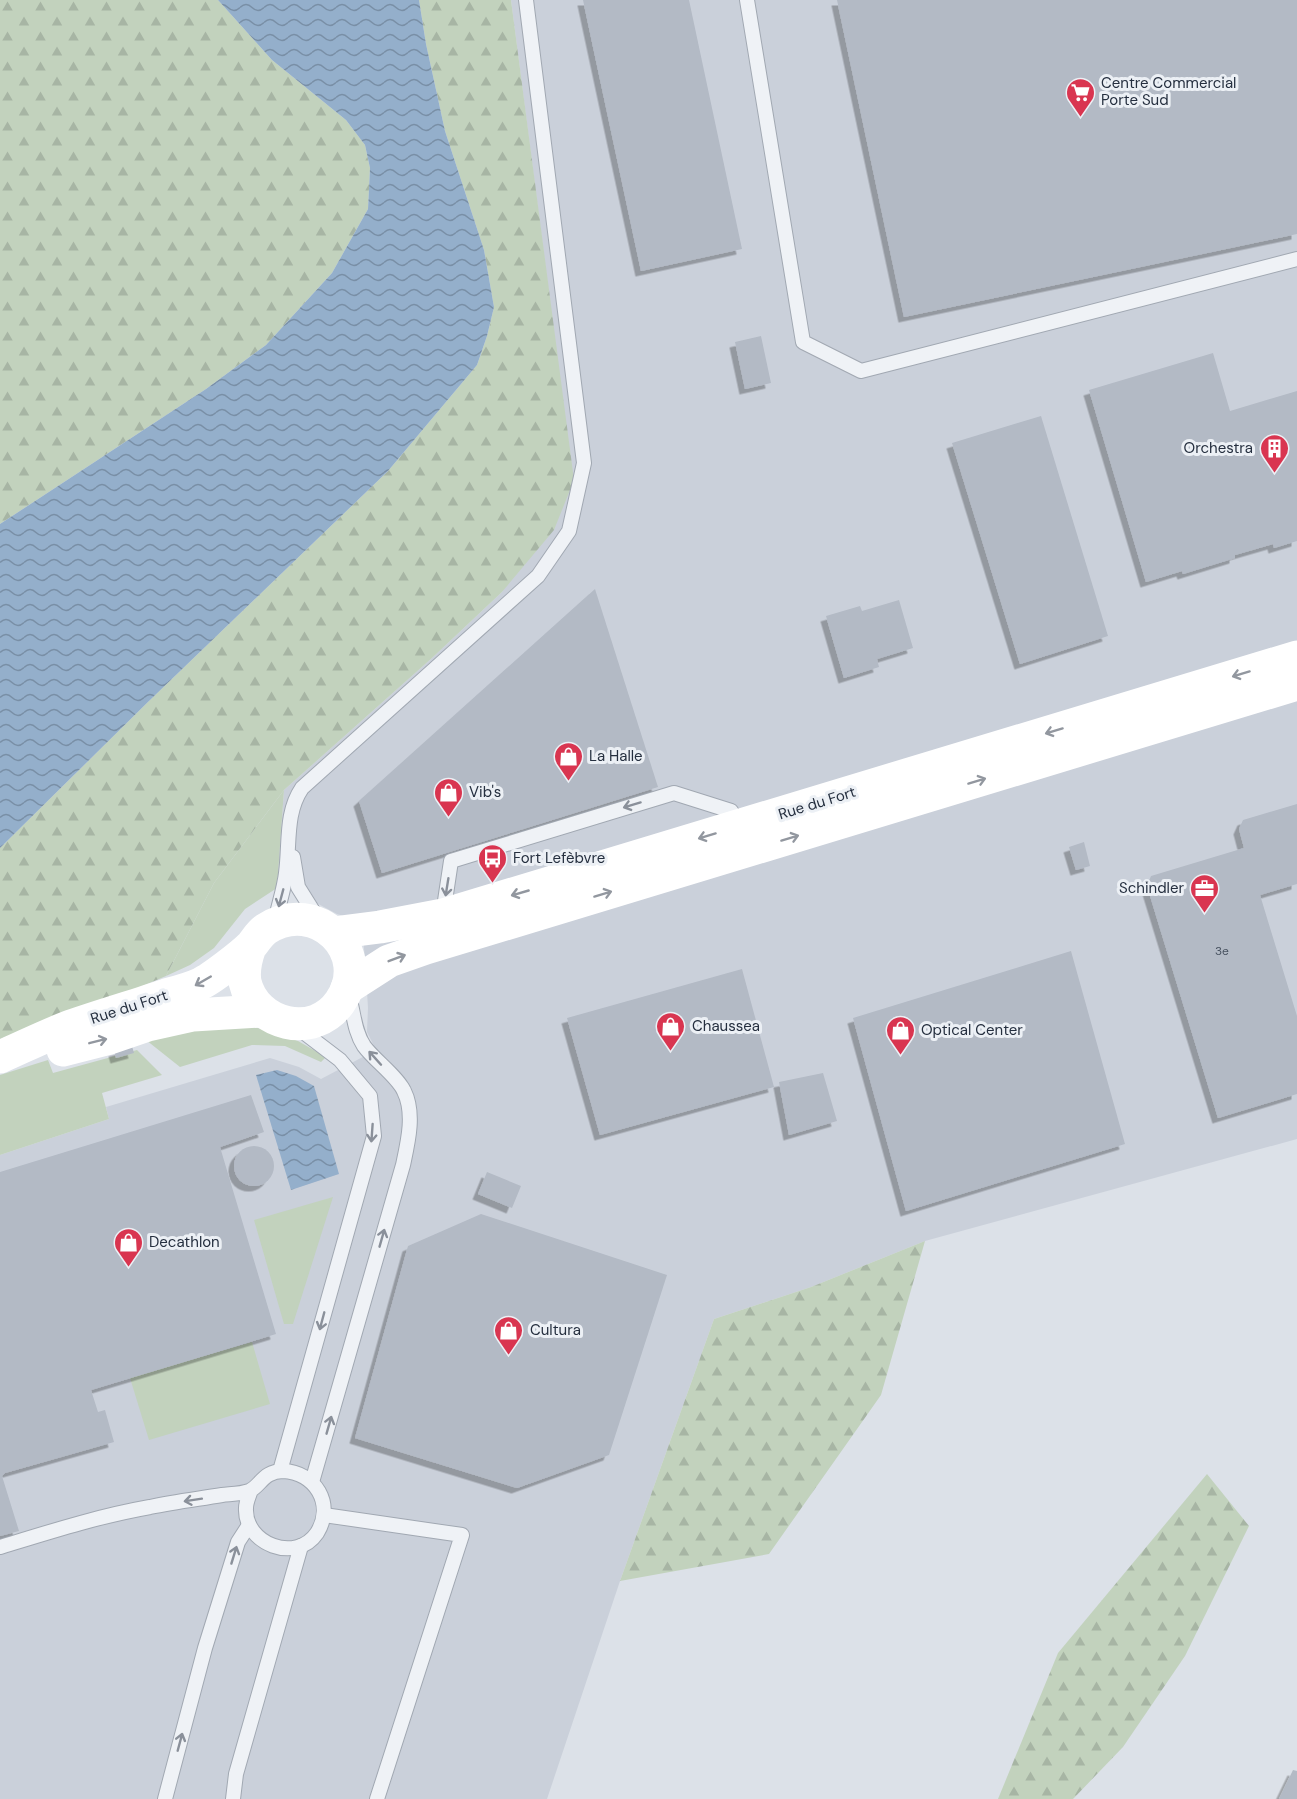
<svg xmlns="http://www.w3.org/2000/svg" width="1297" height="1799" font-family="'DM Sans',sans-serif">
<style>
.built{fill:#cad0da}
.green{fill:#c2d2bd}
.forest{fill:url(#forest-firs)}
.water{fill:url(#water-waves)}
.building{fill:#b3bac5;filter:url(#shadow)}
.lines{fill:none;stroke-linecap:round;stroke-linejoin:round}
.lane-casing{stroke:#a1a8b2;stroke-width:16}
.lane{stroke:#eff2f6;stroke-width:14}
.secondary{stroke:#fff;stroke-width:33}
.oneway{stroke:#92979f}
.oneway2{stroke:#8a909a}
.labels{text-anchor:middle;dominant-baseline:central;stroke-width:6;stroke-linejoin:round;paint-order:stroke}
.number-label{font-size:12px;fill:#485260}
.poi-label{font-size:15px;fill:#252f3f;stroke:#ecf0f5;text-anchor:start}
.street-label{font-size:15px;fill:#252f3f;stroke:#ecf0f5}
</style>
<defs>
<pattern id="forest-firs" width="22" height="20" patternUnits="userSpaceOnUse" patternTransform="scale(1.5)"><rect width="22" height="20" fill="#c2d2bd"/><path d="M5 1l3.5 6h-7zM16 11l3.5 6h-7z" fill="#a7b5a4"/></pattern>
<pattern id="water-waves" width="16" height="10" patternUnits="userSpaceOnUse" patternTransform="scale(1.5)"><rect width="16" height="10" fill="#94afcb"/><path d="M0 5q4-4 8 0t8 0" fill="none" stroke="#798fa6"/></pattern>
<filter id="shadow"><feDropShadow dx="-5.5" dy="5.5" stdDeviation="0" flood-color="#0004"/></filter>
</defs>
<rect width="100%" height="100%" fill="#dce1e8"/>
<!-- built -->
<polygon class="built" points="511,0 1297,0 1297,1139 925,1241 811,1287 714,1319 620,1581 547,1799 0,1799 0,1155 109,1119 106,1107 270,1058 299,1067 321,1079 376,1050 367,1032 368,1008 365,959 363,938 357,920 337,914 309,899 303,880 277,888 284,790 432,658 502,592 573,480"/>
<!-- green -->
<g class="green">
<polygon points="284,790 277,888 245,909 214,948 190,965 166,976 214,883"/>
<polygon points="222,1020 262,1029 298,1041 326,1057 321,1062 285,1046 252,1045 180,1067 146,1040"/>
<polygon points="137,1050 162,1075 102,1093 109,1119 0,1155 0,1075 48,1060 53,1073"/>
<polygon points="333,1197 293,1324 284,1324 254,1220"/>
<polygon points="252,1342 270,1404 149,1440 130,1378"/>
</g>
<!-- forest -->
<g class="forest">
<polygon points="0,0 218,0 272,60 346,120 365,145 370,168 368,209 332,273 266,345 206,389 0,524"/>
<polygon points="419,0 511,0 574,480 554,530 502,592 432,658 284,790 214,883 166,976 79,1013 0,1039 0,848 149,701 388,471 477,365 487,336 494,307 484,250 445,131 426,44"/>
<polygon points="925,1241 881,1395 769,1554 620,1581 714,1319 811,1287"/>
<polygon points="1207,1474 1249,1526 1185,1656 1123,1747 1073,1799 998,1799 1058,1653"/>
</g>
<!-- water -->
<g class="water">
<polygon points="218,0 419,0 426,44 445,131 484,250 494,307 487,336 477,365 388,471 149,701 0,848 0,524 206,389 266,345 332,273 368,209 370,168 365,145 346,120 272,60"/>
<polygon points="277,1070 296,1076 314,1086 339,1174 291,1190 256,1075"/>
</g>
<!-- building -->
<g class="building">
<polygon points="583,0 689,0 742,249 641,271"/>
<polygon points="837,0 1297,0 1297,234 904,317"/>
<polygon points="761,336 771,383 745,389 735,342"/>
<polygon points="1213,353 1230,411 1297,391 1297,541 1274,548 1273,544 1235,555 1235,558 1183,574 1182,571 1146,582 1089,390"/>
<polygon points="1041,416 1108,636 1020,664 952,443"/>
<polygon points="595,589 658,787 382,873 359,801"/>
<polygon points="899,600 913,648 877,659 879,667 844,678 826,616 860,606 862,611"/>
<polygon points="1297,804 1297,884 1260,895 1297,1016 1297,1094 1218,1118 1147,886 1151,876 1244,848 1239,829 1243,820"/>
<polygon points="1084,842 1090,866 1076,870 1069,847"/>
<polygon points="1071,951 1125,1144 906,1211 853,1018"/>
<polygon points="742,969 774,1087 600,1135 567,1018"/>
<polygon points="132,1046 134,1053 116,1058 114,1051"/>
<polygon points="823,1073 837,1121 789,1135 779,1082"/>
<polygon points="251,1095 264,1132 220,1147 276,1334 91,1390 98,1412 105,1410 114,1442 5,1473 2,1476 19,1531 0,1536 0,1172"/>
<circle cx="254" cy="1166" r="20"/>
<polygon points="487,1172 521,1186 512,1208 478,1194"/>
<polygon points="481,1214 667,1275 609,1455 517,1488 355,1438 408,1246"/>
<polygon points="1293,1770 1297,1771 1297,1799 1279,1799"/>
</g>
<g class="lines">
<defs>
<g id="lane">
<polyline points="747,0 803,342 861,371 1297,259"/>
<polyline points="293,857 298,887 318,919"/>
<polyline points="443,914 451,861 674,793 731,811 741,826"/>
<path d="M275 923C278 906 284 890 286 873 290 843 285 813 302 788L538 576 569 531 584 463 526 0"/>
<polyline points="280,1471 374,1136 370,1096 340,1060 298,1028"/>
<path d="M312 1482 403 1165C408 1142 415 1113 404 1091 397 1076 374 1060 364 1046 354 1031 354 1013 349 997"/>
<polyline points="324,1515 462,1535 377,1799"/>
<path d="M0 1547C49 1532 99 1516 150 1507 174 1502 198 1499 222 1495 230 1494 241 1494 249 1491 260 1487 263 1471 283 1471 315 1472 335 1504 317 1533 296 1564 244 1544 246 1508 246 1502 249 1496 251 1490"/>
<polyline points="165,1799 205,1648 238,1542 249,1525"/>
<polyline points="233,1799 236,1774 301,1546"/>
</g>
</defs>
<!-- lane casing -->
<use href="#lane" class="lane-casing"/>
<!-- lane -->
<use href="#lane" class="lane"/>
<!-- secondary -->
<g class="secondary">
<polyline points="333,933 380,927 443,915 1297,657"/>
<polyline points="347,988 389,961 426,948 1297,684"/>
<polyline points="63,1050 110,1038 148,1025 193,1015 261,1011"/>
<path d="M0 1057C23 1047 47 1035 71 1026 102 1015 134 1006 166 995 177 992 189 989 200 984 211 979 242 955 251 946 256 940 259 934 266 929 316 896 374 953 340 1002 314 1040 255 1025 245 982 243 970 246 958 250 947"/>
</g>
</g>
<!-- one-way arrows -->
<defs><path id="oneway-shaft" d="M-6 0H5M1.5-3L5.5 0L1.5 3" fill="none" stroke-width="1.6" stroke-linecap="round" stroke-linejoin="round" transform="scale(1.5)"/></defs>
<g class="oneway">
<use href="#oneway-shaft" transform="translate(1241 674) rotate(163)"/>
<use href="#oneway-shaft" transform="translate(1054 731) rotate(163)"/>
<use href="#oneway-shaft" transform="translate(977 781) rotate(-17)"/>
<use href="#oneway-shaft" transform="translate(707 836) rotate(163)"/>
<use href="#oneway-shaft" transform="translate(790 838) rotate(-17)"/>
<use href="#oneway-shaft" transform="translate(520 893) rotate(164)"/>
<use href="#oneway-shaft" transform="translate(603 894) rotate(-17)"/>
<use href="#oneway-shaft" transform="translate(397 958) rotate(-21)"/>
<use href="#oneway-shaft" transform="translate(203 981) rotate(150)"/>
<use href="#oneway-shaft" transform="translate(98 1041) rotate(-14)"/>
</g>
<g class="oneway2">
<use href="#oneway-shaft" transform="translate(632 805) rotate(163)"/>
<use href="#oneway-shaft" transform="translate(447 887) rotate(99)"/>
<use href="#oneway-shaft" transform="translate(281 898) rotate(105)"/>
<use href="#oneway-shaft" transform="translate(375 1058) rotate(-132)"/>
<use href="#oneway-shaft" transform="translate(372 1133) rotate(94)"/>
<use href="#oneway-shaft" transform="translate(382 1238) rotate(-74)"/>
<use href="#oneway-shaft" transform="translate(322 1321) rotate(105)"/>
<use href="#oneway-shaft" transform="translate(329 1425) rotate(-74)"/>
<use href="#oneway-shaft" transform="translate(193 1500) rotate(171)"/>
<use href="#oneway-shaft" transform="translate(234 1555) rotate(-73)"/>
<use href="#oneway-shaft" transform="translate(180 1742) rotate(-75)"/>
</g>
<!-- icons -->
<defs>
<symbol id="supermarket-pin" viewBox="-11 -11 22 30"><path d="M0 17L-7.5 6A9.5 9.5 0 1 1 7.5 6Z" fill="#d93550" stroke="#ecf0f5"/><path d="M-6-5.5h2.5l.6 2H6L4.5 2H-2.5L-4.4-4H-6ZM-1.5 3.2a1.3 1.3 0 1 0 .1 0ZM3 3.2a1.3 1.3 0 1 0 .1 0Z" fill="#fff"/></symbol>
<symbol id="building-pin" viewBox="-11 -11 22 30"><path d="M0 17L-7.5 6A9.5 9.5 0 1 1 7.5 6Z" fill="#d93550" stroke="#ecf0f5"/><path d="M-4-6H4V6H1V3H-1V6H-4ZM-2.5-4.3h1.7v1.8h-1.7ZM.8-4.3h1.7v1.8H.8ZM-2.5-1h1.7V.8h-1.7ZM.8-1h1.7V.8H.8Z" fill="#fff"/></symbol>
<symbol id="shop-pin" viewBox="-11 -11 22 30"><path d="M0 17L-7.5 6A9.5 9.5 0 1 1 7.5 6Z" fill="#d93550" stroke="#ecf0f5"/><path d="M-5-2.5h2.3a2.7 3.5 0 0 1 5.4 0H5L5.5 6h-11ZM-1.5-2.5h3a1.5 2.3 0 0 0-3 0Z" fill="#fff"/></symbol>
<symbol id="bus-pin" viewBox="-11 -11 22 30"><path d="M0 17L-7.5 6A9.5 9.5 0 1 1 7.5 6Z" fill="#d93550" stroke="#ecf0f5"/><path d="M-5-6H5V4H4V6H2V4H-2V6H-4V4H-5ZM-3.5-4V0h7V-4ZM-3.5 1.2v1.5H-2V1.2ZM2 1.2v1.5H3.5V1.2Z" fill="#fff"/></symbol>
<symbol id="office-pin" viewBox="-11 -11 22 30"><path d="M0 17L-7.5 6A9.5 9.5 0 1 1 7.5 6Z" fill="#d93550" stroke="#ecf0f5"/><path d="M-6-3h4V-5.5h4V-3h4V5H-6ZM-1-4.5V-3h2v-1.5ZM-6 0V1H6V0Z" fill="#fff"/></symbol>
</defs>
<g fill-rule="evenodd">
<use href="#supermarket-pin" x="1064" y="76" width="33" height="45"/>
<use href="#building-pin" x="1258" y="432" width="33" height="45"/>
<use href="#shop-pin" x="552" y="740" width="33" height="45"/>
<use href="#shop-pin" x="432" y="776" width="33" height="45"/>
<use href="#bus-pin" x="476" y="842" width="33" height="45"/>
<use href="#office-pin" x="1188" y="872" width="33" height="45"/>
<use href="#shop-pin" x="654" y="1010" width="33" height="45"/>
<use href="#shop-pin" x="884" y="1014" width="33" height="45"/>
<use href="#shop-pin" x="112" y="1226" width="33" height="45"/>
<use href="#shop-pin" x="492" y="1314" width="33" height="45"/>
</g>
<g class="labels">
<!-- number labels -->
<g class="number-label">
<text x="1222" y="951">3e</text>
</g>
<!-- poi labels -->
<g class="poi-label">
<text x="1101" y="83">Centre Commercial<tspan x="1101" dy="17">Porte Sud</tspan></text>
<text x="1253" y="448" text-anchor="end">Orchestra</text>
<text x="589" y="756">La Halle</text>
<text x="469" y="792">Vib's</text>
<text x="513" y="858">Fort Lefèbvre</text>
<text x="1184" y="888" text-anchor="end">Schindler</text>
<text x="692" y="1026">Chaussea</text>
<text x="921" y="1030">Optical Center</text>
<text x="149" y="1242">Decathlon</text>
<text x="530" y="1330">Cultura</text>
</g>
<!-- street labels -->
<g class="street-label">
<text transform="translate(817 803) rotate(-17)">Rue du Fort</text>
<text transform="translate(129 1007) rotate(-18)">Rue du Fort</text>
</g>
</g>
</svg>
